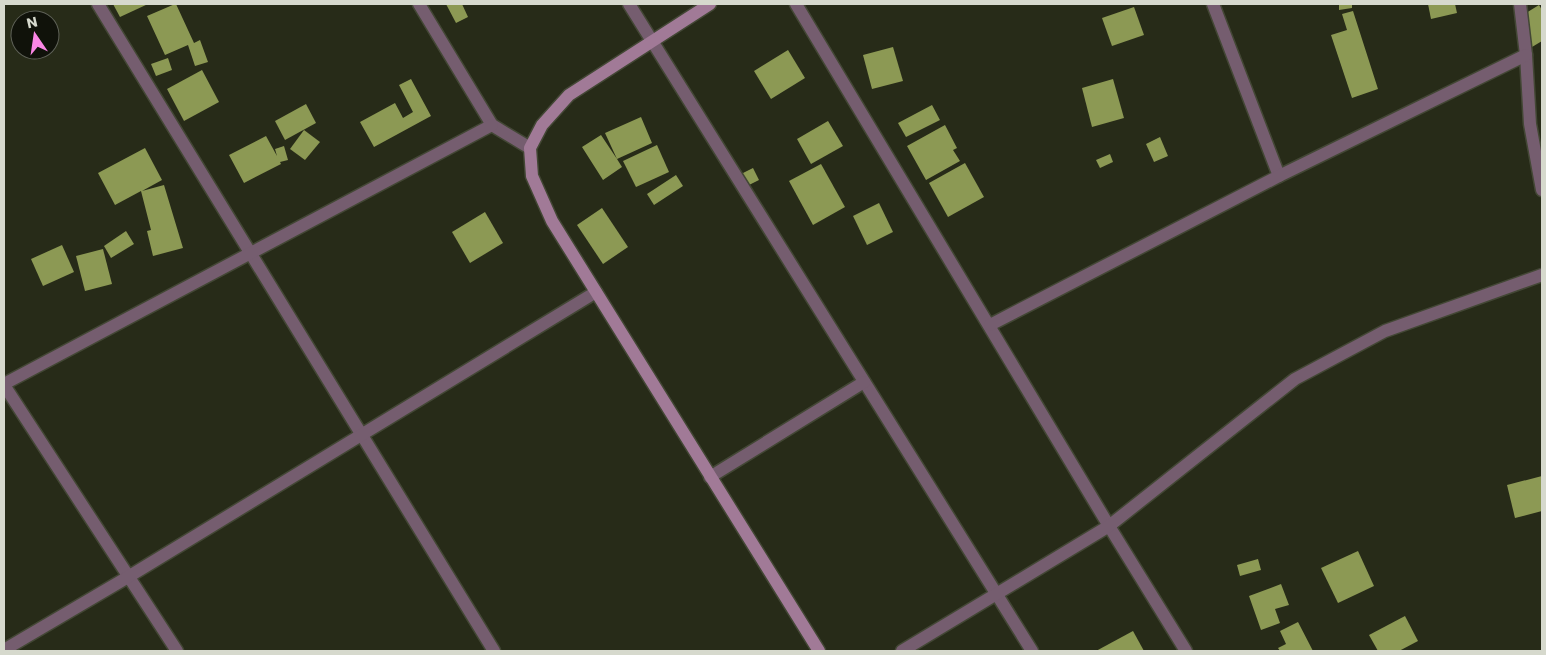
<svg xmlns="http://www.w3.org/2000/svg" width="1546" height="655" font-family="Poppins,sans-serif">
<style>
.building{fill:#8c9954}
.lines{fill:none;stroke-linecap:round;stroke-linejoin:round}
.street-casing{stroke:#434735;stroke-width:15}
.secondary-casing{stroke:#434735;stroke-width:15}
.street{stroke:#755d6f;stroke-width:12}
.secondary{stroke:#a17a97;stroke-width:12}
</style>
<rect width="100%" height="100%" fill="#272b18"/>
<!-- building -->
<g class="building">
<polygon points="113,4 148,4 120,17"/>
<polygon points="175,4 176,4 194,43 200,40 208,62 195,66 188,45 165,55 147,16"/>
<polygon points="446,4 462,4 468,17 456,23"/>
<polygon points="1339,4 1352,4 1352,8 1339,10"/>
<polygon points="1428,4 1455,4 1457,13 1431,19"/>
<polygon points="1539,5 1542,10 1542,41 1527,50 1518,18"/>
<polygon points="1134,7 1144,35 1112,46 1102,18"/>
<polygon points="1353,11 1378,89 1352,98 1331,35 1347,30 1342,14"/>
<polygon points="893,47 903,81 872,89 863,55"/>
<polygon points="788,50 805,78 771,99 754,71"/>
<polygon points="168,58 172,70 156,76 151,64"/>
<polygon points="202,70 219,102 184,121 167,89"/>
<polygon points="411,79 431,116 374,147 360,122 395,103 403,118 413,112 399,85"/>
<polygon points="1113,79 1124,118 1092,127 1082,88"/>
<polygon points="306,104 316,123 285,140 275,121"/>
<polygon points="932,105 940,120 906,137 898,123"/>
<polygon points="641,117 652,143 617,159 622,167 603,180 582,147 601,135 617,159 605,133"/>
<polygon points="828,121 843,146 811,164 797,139"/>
<polygon points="945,125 957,148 953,150 960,161 926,180 907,146"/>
<polygon points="304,130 320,142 305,160 290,149"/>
<polygon points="266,136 277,156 275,149 284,146 288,160 280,162 281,164 244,183 229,155"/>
<polygon points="1160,137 1168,156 1154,162 1146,144"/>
<polygon points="657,145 669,172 636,187 623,161"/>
<polygon points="145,148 162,180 142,191 164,185 183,248 153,256 147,231 151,230 141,191 115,205 98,173"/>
<polygon points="1110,154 1113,162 1100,168 1096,160"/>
<polygon points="965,163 984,197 948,217 929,183"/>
<polygon points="821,164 845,207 813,225 789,181"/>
<polygon points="753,168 759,180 747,186 741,174"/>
<polygon points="676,175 683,186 654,205 647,194"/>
<polygon points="879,203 893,232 867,245 853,216"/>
<polygon points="602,208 628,247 603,264 577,225"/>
<polygon points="485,212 503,243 470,263 452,232"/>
<polygon points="126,231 134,244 111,258 104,246"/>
<polygon points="62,245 74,272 43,286 31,259"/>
<polygon points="103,249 112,284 85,291 76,256"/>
<polygon points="1542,476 1542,511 1515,518 1507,485"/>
<polygon points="1358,551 1374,586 1338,603 1321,568"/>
<polygon points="1258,559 1261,570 1240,576 1237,565"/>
<polygon points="1281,584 1289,605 1275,609 1280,623 1261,630 1249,596"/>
<polygon points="1405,616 1418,641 1399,651 1378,651 1369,635"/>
<polygon points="1298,622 1313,651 1280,651 1278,648 1286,644 1280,631"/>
<polygon points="1133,631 1144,651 1096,651"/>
</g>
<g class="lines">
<defs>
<g id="street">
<polyline points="98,4 494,651"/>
<polyline points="419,4 492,125 530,148"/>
<polyline points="629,4 1032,651"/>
<polyline points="796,4 1109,526 1186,651"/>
<polyline points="1213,4 1279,176"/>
<polyline points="1520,4 1526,55 1530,124 1542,190"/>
<polyline points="990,325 1279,176 1526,55"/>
<polyline points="4,384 492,125"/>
<polyline points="4,385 177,651"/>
<polyline points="710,477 864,382"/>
<polyline points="4,650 128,577 596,292"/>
<polyline points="902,651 1109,526 1295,379 1385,331 1542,275"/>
</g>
<polyline id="secondary" points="710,4 569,95 542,125 530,148 532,176 552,221 819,651"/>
</defs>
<!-- street casing -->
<use href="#street" class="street-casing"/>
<!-- secondary casing -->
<use href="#secondary" class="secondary-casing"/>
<!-- street -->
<use href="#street" class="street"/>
<!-- secondary -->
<use href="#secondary" class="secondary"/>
</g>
<!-- border -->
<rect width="1546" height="655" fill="none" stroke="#d6d9cd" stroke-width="10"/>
<!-- north arrow -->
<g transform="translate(35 35) rotate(347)"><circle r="24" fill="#10120a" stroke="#5f6258"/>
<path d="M0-4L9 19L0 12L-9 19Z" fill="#fb86e5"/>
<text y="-8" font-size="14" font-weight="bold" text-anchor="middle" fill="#d6d9cd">N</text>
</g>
</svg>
